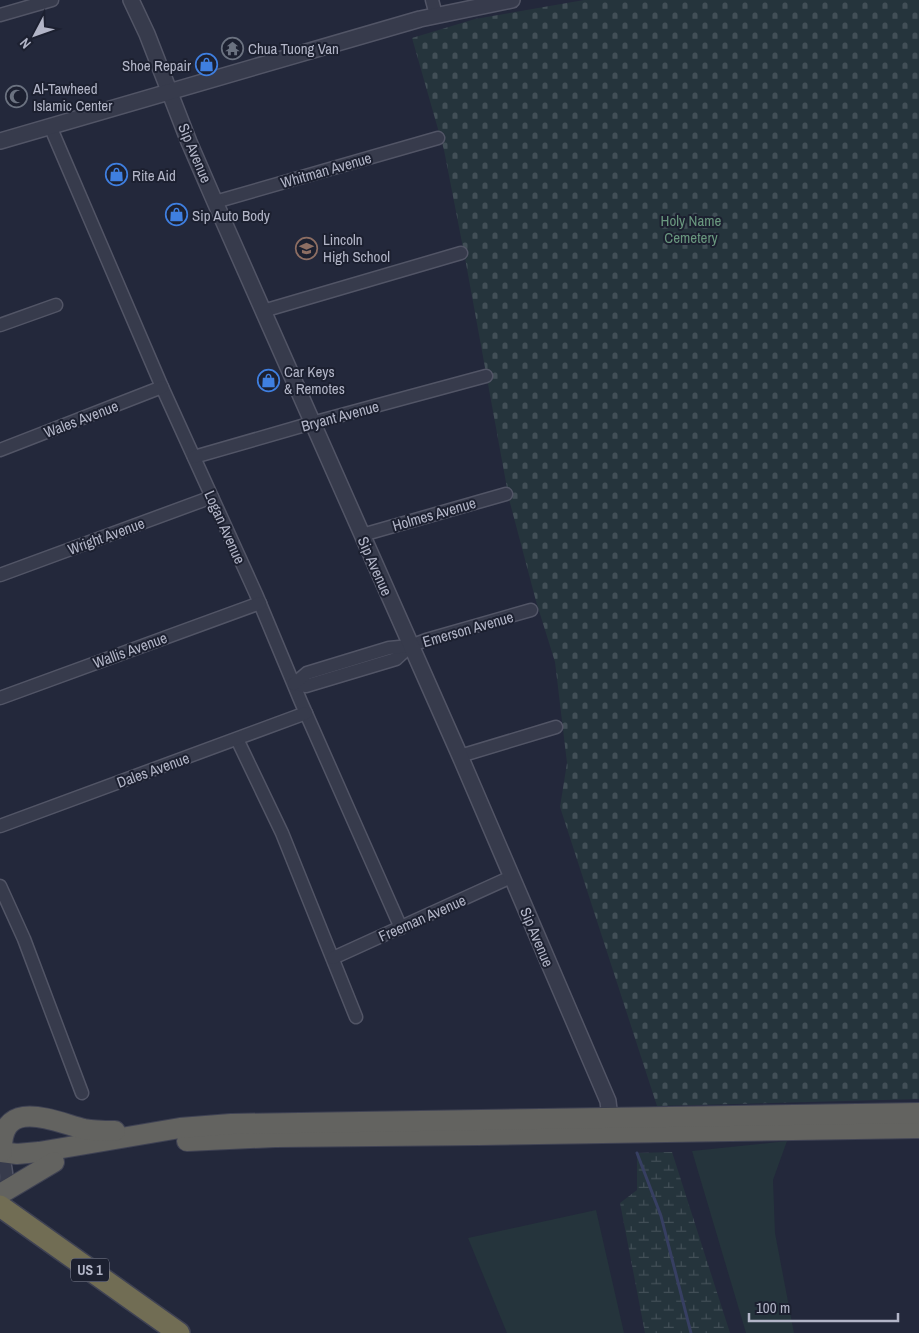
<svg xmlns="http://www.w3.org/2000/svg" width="919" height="1333" font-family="'Archivo Narrow',sans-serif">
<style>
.green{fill:#25343c}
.wetland{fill:url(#wetland-marsh)}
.cemetery{fill:url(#cemetery-stones)}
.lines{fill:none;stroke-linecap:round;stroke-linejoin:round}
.stream{stroke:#373f62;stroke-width:3}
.minor-casing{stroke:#525566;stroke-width:15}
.tertiary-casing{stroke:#525566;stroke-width:18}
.trunk-casing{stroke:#3f4253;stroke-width:22}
.motorway-casing{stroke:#3f4253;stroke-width:24}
.minor{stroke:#373b4c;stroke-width:12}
.tertiary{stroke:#373b4c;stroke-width:15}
.trunk{stroke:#636360;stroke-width:20}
.motorway{stroke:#716d54;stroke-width:21}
.labels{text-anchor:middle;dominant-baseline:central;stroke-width:4;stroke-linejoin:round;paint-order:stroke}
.shield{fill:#1c2030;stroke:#85889a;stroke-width:1}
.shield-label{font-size:14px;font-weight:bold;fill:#b2b5c7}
.poi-label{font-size:15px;fill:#b2b5c7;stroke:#1c2030;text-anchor:start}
.street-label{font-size:15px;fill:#b2b5c7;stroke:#1c2030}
.park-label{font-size:15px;fill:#6a987f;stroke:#1c2030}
</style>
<defs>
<pattern id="wetland-marsh" width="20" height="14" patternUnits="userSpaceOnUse" patternTransform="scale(1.25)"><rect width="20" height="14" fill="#25343c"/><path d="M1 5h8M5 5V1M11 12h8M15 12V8" fill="none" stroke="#424f57"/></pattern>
<pattern id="cemetery-stones" width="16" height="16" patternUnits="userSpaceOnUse" patternTransform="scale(1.25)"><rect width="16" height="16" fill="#25343c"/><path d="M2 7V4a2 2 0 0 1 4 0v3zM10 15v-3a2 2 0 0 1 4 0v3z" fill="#424f57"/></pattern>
</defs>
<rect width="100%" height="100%" fill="#23283b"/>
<!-- green -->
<g class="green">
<polygon points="787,1141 773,1180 775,1233 794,1333 746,1333 692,1151"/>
<polygon points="596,1210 624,1333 507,1333 468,1238"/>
</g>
<!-- wetland -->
<polygon class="wetland" points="672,1152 730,1333 645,1333 620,1203 637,1190 637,1153"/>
<!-- cemetery -->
<polygon class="cemetery" points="584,0 919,0 919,1099 657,1106 560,807 567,763 555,662 536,601 509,499 465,258 444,150 412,38 475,19"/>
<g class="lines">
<!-- stream -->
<polyline class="stream" points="637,1153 661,1216 691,1333"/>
<defs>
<g id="minor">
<polyline points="432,0 436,15"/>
<polyline points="0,15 52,0"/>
<polyline points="50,126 162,387 256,594 301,702 401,928"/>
<polyline points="215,202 438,138"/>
<polyline points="263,311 461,253"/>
<polyline points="0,325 56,305"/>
<polyline points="0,450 162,387"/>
<polyline points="194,457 312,423 486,376"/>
<polyline points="362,535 506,494"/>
<polyline points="0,575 212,497"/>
<polyline points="294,684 306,686 396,659 410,646 426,640 531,610"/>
<polyline points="294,684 307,673 389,648 410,646"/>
<polyline points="0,698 260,603"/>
<polyline points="237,739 282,833 356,1017"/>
<polyline points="460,756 556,727"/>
<polyline points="0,826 306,713"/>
<polyline points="0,886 24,939 82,1093"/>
<polyline points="333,958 511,877"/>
<path d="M2 1193C10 1181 5 1166 2 1152"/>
</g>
<g id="tertiary">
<polyline points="131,0 147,34 189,142 215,202 460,756 608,1101 611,1127"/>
<polyline points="0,141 420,19 512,0"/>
</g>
<g id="trunk">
<polyline points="187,1141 275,1137 478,1135 919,1128"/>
<polyline points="0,1152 17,1154 39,1152 180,1128 231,1124 919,1113"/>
<path d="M2 1152C0 1095 55 1122 84 1129 94 1131 104 1131 115 1131"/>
<polyline points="2,1193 54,1162"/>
</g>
<polyline id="motorway" points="0,1206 179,1333"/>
</defs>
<!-- minor casing -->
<use href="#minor" class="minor-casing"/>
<!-- tertiary casing -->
<use href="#tertiary" class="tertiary-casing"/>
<!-- trunk casing -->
<use href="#trunk" class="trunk-casing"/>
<!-- motorway casing -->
<use href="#motorway" class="motorway-casing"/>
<!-- minor -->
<use href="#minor" class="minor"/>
<!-- tertiary -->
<use href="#tertiary" class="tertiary"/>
<!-- trunk -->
<use href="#trunk" class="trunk"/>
<!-- motorway -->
<use href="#motorway" class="motorway"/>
</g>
<!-- icons -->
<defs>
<symbol id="temple-ring" viewBox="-11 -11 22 22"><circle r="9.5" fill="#1c2030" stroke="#6b7280" stroke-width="1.5"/><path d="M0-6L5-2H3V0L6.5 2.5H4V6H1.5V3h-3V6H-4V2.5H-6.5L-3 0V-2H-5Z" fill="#6b7280"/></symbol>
<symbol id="shop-ring" viewBox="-11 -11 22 22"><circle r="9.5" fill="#1c2030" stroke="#3f7fe0" stroke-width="1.5"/><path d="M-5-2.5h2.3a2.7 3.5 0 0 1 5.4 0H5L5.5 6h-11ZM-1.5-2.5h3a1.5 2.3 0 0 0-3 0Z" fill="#3f7fe0"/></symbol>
<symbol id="mosque-ring" viewBox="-11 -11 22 22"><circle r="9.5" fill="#1c2030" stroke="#6b7280" stroke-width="1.5"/><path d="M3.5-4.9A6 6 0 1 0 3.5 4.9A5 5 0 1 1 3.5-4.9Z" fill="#6b7280"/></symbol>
<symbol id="school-ring" viewBox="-11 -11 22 22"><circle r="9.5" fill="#1c2030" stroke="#8d6e63" stroke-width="1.5"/><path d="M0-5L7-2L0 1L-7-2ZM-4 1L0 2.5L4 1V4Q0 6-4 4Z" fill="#8d6e63"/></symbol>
</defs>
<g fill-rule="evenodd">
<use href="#temple-ring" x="220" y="36" width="25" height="25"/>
<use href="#shop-ring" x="194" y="52" width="25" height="25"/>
<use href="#mosque-ring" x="4" y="84" width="25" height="25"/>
<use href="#shop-ring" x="104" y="162" width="25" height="25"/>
<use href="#shop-ring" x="164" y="202" width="25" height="25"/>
<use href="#school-ring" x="294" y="236" width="25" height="25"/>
<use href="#shop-ring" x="256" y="368" width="25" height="25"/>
</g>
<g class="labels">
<!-- shield labels -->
<rect class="shield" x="71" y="1258.5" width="38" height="23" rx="4"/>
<g class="shield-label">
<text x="90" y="1270">US 1</text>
</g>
<!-- poi labels -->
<g class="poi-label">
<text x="248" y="48">Chua Tuong Van</text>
<text x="191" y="65" text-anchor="end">Shoe Repair</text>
<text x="33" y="88">Al-Tawheed<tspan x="33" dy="17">Islamic Center</tspan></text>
<text x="132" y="175">Rite Aid</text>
<text x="192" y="215">Sip Auto Body</text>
<text x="323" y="239">Lincoln<tspan x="323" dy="17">High School</tspan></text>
<text x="284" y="371">Car Keys<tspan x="284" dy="17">&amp; Remotes</tspan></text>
</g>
<!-- street labels -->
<g class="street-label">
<text transform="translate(195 153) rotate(67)">Sip Avenue</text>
<text transform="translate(326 170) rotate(-16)">Whitman Avenue</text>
<text transform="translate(340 416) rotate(-15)">Bryant Avenue</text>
<text transform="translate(81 419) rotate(-21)">Wales Avenue</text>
<text transform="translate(434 514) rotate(-16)">Holmes Avenue</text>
<text transform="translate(225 527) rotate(66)">Logan Avenue</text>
<text transform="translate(106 536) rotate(-20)">Wright Avenue</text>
<text transform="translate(375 566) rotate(66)">Sip Avenue</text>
<text transform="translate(468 629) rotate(-16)">Emerson Avenue</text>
<text transform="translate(130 650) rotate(-20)">Wallis Avenue</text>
<text transform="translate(153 770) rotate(-20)">Dales Avenue</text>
<text transform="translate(422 918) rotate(-24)">Freeman Avenue</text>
<text transform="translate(537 937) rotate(67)">Sip Avenue</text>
</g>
<!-- park labels -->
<g class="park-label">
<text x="691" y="220">Holy Name<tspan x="691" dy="17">Cemetery</tspan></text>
</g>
</g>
<!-- north arrow -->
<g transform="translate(35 35) rotate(229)" stroke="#1c2030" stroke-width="4" paint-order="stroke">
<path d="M0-4L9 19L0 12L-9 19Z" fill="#b2b5c7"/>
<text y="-8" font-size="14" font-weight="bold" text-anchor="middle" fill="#b2b5c7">N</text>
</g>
<!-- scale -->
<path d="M749 1313v8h149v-8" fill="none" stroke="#b2b5c7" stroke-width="2.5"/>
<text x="756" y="1313" font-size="15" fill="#b2b5c7" stroke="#1c2030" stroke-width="4" paint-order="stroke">100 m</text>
</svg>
